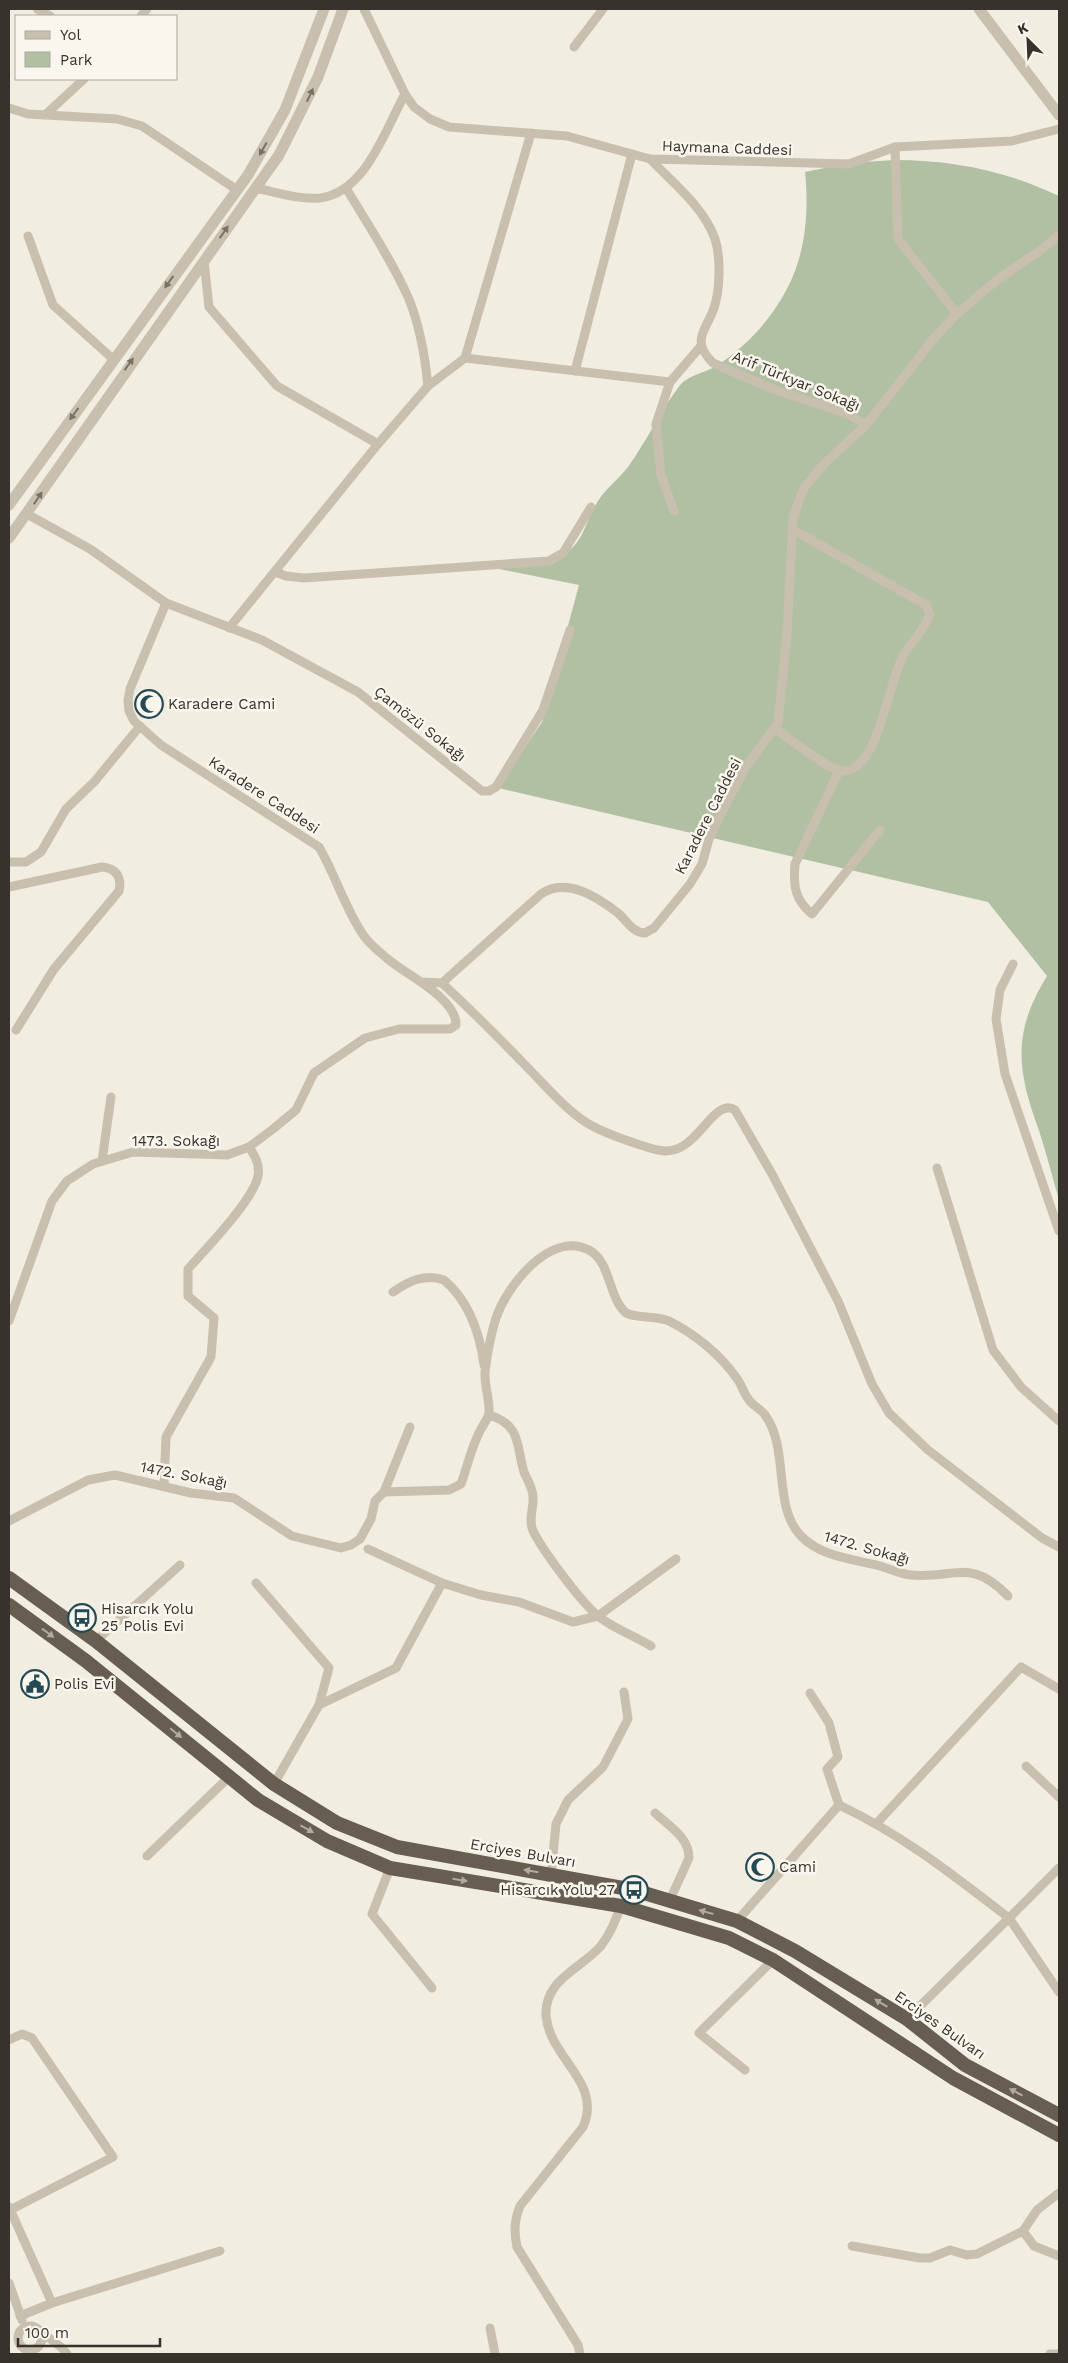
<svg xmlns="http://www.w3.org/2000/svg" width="1068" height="2363" font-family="'Work Sans',sans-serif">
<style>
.green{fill:#b1c0a2}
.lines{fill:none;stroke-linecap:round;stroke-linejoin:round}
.minor{stroke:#c9bfae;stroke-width:9}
.tertiary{stroke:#c9bfae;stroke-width:11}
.trunk{stroke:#685d51;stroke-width:14}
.oneway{fill:#797166}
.oneway2{fill:#b0aaa0}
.labels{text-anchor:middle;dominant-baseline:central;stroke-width:5;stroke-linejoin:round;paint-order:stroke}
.street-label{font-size:15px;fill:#38322c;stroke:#f9f6ee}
.poi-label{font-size:15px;fill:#38322c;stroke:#f9f6ee;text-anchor:start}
</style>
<rect width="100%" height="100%" fill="#f1ede1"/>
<!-- green -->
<path class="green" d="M895 160C952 160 1007 171 1059 196V1199C1051 1173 1045 1147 1036 1122 1016 1065 1014 1030 1047 976L988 902 498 788 542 722 579 585 494 568 564 554C584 543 586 519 598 501 606 488 619 479 628 467 647 441 661 409 681 384 688 376 705 372 715 367 746 347 771 320 788 287 806 251 809 211 805 172L849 163Z"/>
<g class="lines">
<!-- minor -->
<g class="minor">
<polyline points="37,9 50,16"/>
<polyline points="364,9 405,94 414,107 430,119 449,127 567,136 650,159 849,164 895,147 1012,141 1059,129"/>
<polyline points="141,16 147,9"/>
<polyline points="574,47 603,9"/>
<polyline points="9,108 28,114 117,119 142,126 237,190"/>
<polyline points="45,115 84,79"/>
<polyline points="895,147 898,239 957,314"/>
<path d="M650 159C673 183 704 207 715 239 721 257 720 290 714 308 706 331 690 340 713 363L775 390 846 413 866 425"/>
<path d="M255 188C276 192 299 200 320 198 366 192 385 130 405 94"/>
<path d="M346 188C367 223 391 259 408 297 420 325 425 356 428 386"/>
<polyline points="28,236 53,305 113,359"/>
<polyline points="204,262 209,307 277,386 378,444"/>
<polyline points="465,358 670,382 701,346"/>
<polyline points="575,371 632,154"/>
<polyline points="670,382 656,424 661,475 674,511"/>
<polyline points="27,514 90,549 166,603 262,640 358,692 482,791 489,791 496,787 543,710 570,630"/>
<polyline points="275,572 286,576 304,578 549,561 563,553 591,507"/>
<polyline points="229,628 378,444 428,386 465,358 531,133"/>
<path d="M774 728C788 737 828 770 842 771 879 772 888 682 903 656 911 642 925 629 930 614L926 605 792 529"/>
<path d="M839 771 795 864C793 886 795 900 812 914L880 830"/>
<polyline points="9,862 26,862 41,852 66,809 95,781 140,726"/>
<path d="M9 887 102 867C116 868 122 877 119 891L54 969 16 1030"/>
<polyline points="1013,964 1000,990 996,1019 1005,1074 1059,1231"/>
<path d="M423 982 442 983 541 894C566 877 596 896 618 913 626 920 633 933 645 933L654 928 690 884 702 864 709 839 720 816 745 768 778 723 787 634 793 517 804 488 824 464 866 425 935 337 957 314 997 280 1041 250 1059 235"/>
<path d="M442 983C471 1010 499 1038 526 1066 546 1086 564 1108 587 1123 603 1133 623 1139 640 1145 651 1148 662 1153 673 1150 699 1145 716 1097 735 1110L772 1174 838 1301 872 1384 889 1413 928 1450 1042 1538 1059 1547"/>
<polyline points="102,1161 111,1097"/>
<polyline points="937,1168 993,1350 1021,1387 1059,1421"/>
<path d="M393 1292C409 1281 425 1273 444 1280 469 1301 480 1335 484 1365"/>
<path d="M9 1321 52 1201 67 1181 93 1164 133 1152 227 1155 249 1147 273 1129 296 1110 314 1073 365 1038 399 1029H450L456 1025C457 999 407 975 389 960 381 953 370 945 364 936 345 909 336 876 319 847L161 745 134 721 129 711 128 700 130 689 166 603"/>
<path d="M489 1415C522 1425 516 1446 524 1472 527 1480 533 1488 533 1497 534 1509 528 1518 533 1531 543 1551 581 1602 598 1616 613 1628 634 1636 651 1646"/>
<path d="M164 1486 166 1437 211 1357 214 1318 188 1296V1269C205 1250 254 1199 258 1176 260 1164 255 1156 249 1147"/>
<polyline points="384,1492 410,1427"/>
<path d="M9 1521 88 1480 115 1475 191 1493 234 1498 292 1536 341 1548 351 1545 360 1539 371 1519 375 1501 384 1492 449 1490 461 1484C468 1465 471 1447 481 1429 484 1424 488 1418 489 1413 490 1399 484 1385 485 1372 487 1355 491 1334 496 1318 507 1286 550 1230 589 1250 611 1262 608 1296 625 1312 633 1319 656 1315 669 1321 695 1334 721 1355 738 1380 742 1386 744 1394 749 1400 753 1406 761 1409 765 1415 790 1449 772 1506 801 1536 821 1557 853 1559 880 1566 890 1569 901 1574 911 1575 955 1579 970 1557 1008 1596"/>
<polyline points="368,1549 442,1583 481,1595 519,1602 573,1622 598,1616 676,1559"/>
<polyline points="256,1583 329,1668 319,1705 274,1784"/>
<polyline points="96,1641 180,1565"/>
<polyline points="810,1693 829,1723 838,1757 827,1769 839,1805"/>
<polyline points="319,1705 396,1668 442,1583"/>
<polyline points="1026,1766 1059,1797"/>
<path d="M655 1813C669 1826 689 1837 689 1858L669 1902"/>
<polyline points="877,1823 1021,1667 1059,1689"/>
<polyline points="147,1856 230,1776"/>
<polyline points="390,1868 372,1914 432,1988"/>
<polyline points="551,1875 556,1824 568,1800 603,1767 628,1719 624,1692"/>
<path d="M737 1921 839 1805C903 1835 953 1875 1009 1918L1059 1868"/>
<polyline points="907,2019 1009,1918 1059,1992"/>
<polyline points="9,2040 22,2034 32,2038 113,2157 10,2210"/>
<polyline points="745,2070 699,2033 773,1960"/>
<polyline points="1059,2193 1037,2210 1023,2231 1034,2246 1059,2256"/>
<polyline points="9,2207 52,2303"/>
<polyline points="852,2246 920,2258 930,2258 950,2250 967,2255 977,2254 1023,2231"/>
<polyline points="9,2283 22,2320"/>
<polyline points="20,2316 52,2303 220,2251"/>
<circle cx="30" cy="2338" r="12"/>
<polyline points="490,2328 495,2354"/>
<polyline points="40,2331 62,2348 67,2354"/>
<path d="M580 2354 578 2345 517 2247C514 2232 514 2221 520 2206L583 2127C603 2082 550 2059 546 2016 544 1980 580 1969 600 1947 610 1935 615 1921 621 1906"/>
<polyline points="1050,2354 1059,2354"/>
</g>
<!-- tertiary -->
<g class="tertiary">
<polyline points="979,9 1059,115"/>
<polyline points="9,505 248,175 285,110 324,9"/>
<polyline points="9,538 279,155 318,77 343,9"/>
</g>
<!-- trunk -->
<g class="trunk">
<polyline points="9,1578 96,1641 274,1784 337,1823 397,1847 634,1890 737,1921 795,1951 907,2019 965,2065 1059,2115"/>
<polyline points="9,1605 86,1661 258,1800 327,1841 390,1868 621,1906 729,1938 773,1960 953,2078 1059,2135"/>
</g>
</g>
<!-- one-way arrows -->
<defs><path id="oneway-solid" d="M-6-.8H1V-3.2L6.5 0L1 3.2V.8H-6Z" transform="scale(1.25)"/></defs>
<g class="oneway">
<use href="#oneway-solid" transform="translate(310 95) rotate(-65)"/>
<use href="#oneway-solid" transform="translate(263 149) rotate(119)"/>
<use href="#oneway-solid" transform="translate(224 232) rotate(-55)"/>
<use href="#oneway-solid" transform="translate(169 282) rotate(126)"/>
<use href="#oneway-solid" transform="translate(129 364) rotate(-54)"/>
<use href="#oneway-solid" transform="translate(74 414) rotate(126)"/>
<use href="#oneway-solid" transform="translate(38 498) rotate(-56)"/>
</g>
<g class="oneway2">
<use href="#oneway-solid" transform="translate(48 1633) rotate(36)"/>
<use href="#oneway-solid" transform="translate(176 1733) rotate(39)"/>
<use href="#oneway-solid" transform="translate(307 1829) rotate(29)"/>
<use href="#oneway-solid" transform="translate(531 1871) rotate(-170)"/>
<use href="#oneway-solid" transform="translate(460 1880) rotate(9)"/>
<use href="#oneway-solid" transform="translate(706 1912) rotate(-164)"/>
<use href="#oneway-solid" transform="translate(881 2003) rotate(-149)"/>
<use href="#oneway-solid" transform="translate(1016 2092) rotate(-152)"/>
</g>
<!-- icons -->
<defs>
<symbol id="mosque-ring" viewBox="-11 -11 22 22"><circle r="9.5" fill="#f9f6ee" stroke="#254a56" stroke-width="1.5"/><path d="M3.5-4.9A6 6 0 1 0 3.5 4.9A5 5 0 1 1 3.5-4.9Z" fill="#254a56"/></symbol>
<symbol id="bus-ring" viewBox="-11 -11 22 22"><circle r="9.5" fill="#f9f6ee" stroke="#254a56" stroke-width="1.5"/><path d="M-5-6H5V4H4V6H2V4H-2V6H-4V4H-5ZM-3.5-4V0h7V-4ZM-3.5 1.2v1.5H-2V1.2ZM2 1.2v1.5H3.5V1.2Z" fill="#254a56"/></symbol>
<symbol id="civic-ring" viewBox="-11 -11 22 22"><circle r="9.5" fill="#f9f6ee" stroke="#254a56" stroke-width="1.5"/><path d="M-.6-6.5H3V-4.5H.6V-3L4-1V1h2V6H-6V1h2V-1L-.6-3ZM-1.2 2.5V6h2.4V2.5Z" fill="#254a56"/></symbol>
</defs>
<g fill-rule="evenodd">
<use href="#mosque-ring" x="133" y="688" width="32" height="32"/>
<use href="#bus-ring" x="66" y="1602" width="32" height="32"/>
<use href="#civic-ring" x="19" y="1668" width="32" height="32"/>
<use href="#mosque-ring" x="744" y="1851" width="32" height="32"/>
<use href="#bus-ring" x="618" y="1874" width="32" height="32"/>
</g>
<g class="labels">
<!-- street labels -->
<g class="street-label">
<text transform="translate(727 148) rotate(2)">Haymana Caddesi</text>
<text transform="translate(796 381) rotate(22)">Arif Türkyar Sokağı</text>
<text transform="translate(420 724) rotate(38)">Çamözü Sokağı</text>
<text transform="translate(264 795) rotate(33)">Karadere Caddesi</text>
<text transform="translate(708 816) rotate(-63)">Karadere Caddesi</text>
<text x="176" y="1141">1473. Sokağı</text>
<text transform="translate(184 1475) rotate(11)">1472. Sokağı</text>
<text transform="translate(867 1548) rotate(16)">1472. Sokağı</text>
<text transform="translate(523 1853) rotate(10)">Erciyes Bulvarı</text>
<text transform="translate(940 2025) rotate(35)">Erciyes Bulvarı</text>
</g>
<!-- poi labels -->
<g class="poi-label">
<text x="168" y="704">Karadere Cami</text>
<text x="101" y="1609">Hisarcık Yolu<tspan x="101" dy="17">25 Polis Evi</tspan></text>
<text x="54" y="1684">Polis Evi</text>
<text x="779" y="1867">Cami</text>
<text x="615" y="1890" text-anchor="end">Hisarcık Yolu 27</text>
</g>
</g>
<!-- border -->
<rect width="1068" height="2363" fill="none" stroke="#38322c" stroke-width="20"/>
<!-- legend -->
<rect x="15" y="15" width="162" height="65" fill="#f9f6ee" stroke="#aca8a0"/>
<rect x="25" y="31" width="25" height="8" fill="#c9bfae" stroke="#aca8a0"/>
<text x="60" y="40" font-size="15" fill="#38322c">Yol</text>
<rect x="25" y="52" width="25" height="15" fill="#b1c0a2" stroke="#aca8a0"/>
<text x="60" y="65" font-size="15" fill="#38322c">Park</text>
<!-- north arrow -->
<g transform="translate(1028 40) rotate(336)" stroke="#f9f6ee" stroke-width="4" paint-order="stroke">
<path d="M0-4L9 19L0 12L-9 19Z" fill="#38322c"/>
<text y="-8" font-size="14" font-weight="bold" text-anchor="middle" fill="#38322c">K</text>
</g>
<!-- scale -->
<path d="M18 2338v8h142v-8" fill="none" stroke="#38322c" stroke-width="2.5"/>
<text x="25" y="2338" font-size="15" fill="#38322c" stroke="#f9f6ee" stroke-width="4" paint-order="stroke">100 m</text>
</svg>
